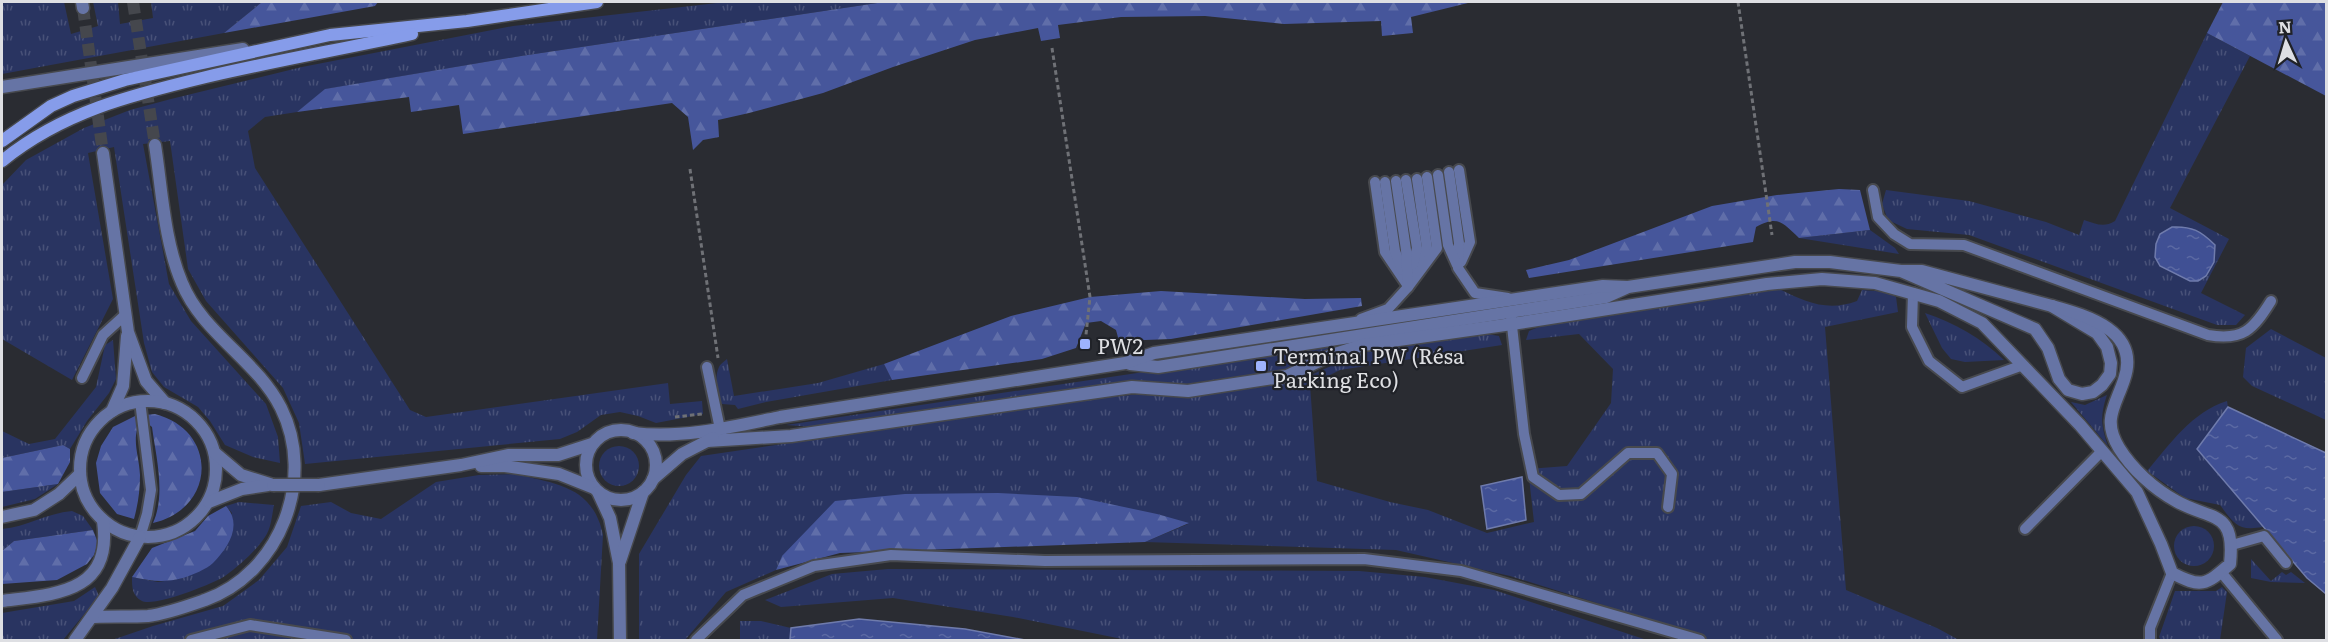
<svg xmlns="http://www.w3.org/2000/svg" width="2328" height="642" font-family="Literata,serif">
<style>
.grass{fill:url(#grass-tufts)}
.forest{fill:url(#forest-firs)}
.water{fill:url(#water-ripples);stroke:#6f7bac;stroke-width:1.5}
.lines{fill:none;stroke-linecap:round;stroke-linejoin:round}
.street-tunnel{stroke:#45474d;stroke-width:12;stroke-dasharray:12 6;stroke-linecap:butt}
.lane-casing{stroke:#47494e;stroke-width:14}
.street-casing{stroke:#47494e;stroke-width:15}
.secondary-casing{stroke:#47494e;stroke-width:15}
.path{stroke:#6f7176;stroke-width:3;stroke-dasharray:4.5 3;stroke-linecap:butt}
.lane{stroke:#6674a5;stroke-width:10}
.street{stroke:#6674a5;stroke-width:12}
.secondary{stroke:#869cea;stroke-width:12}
.street-bridge-casing{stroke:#47494e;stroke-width:15;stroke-linecap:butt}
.street-bridge{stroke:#6674a5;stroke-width:12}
.poi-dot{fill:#9eb3fd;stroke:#202228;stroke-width:2}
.labels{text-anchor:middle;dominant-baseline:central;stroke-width:4.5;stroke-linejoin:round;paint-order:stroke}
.poi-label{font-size:21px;fill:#dedfe3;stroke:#202228;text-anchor:start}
</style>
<defs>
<pattern id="grass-tufts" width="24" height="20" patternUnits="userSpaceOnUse" patternTransform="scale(1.5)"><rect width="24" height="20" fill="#293461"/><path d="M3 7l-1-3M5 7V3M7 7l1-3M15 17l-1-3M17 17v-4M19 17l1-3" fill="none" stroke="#485178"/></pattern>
<pattern id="forest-firs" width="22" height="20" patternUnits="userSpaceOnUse" patternTransform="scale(1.5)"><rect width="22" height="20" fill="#46569b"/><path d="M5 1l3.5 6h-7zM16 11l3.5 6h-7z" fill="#606ea9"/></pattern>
<pattern id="water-ripples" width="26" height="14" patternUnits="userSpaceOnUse" patternTransform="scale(1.5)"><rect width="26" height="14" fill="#405094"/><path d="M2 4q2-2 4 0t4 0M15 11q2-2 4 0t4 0" fill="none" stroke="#5b69a3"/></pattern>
</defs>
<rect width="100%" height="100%" fill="#2a2c32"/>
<!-- grass -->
<g class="grass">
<polygon points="2,2 64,2 71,34 98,26 93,2 118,2 120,24 153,18 151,2 262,2 224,33 2,74"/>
<polygon points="726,2 884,2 521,56 326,89 297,112 265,117 248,131 255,168 410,410 426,417 668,383 670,404 702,401 703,414 656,423 638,416 620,412 601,415 577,432 560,439 305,464 299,423 283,388 206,301 188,269 170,141 143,144 169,284 191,321 266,404 278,437 280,463 253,457 225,445 210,421 198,407 164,387 152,372 144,343 114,147 88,153 113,299 72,380 2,339 2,185 26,160 84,128 130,110 171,99 302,67 513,26"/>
<path d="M2207 33 2250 56 2170 208 2229 239 2201 293 2245 315 2236 325H2217L1969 235 1907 229 1888 220 1882 204 1886 190 1969 201 2046 222 2079 235 2084 220C2096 224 2104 228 2115 221Z"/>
<polygon points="1870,230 1895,248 1899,254 1799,238"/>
<path d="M1779 289C1806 302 1827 312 1857 301L1862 290 1887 292 1896 297 1898 312 1825 327 1846 590 1937 628 1959 640H1705L1613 608 1510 576 1396 550 1145 542 1188 524 782 556 776 570 726 592 685 640H639V554L686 475 701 456 1097 398 1143 394 1186 398 1296 382 1366 350 1487 334 1499 336 1502 345 1340 370 1310 385 1317 481 1390 502 1428 510 1487 533 1534 522 1528 469 1567 466 1611 403 1613 369 1579 334 1526 340 1529 331 1541 326Z"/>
<path d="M1925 313C1955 323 1981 338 2004 360L1965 362 1951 359 1942 348Z"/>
<polygon points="2271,329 2326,358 2326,420 2252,386 2243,377 2246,348"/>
<polygon points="113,340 116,379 109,393 87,421 70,449 63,445 2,458 2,431 29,444 55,439 96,387 105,345"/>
<polygon points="1346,342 1287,369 1186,384 1132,380 813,427 786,425"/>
<path d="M727 359 734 396 818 383 884 364 892 380 766 402 738 409 735 405 722 404C717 395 714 377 719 367 720 364 724 362 727 359Z"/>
<path d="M2107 395C2100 416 2101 425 2108 446L2071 402 2085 405Z"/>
<path d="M2227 401 2228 407 2197 449 2263 527C2238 531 2235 525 2220 505L2185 498 2147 471C2170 444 2192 412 2227 401Z"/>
<circle cx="619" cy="466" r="20"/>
<path d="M515 474C558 484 593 487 603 535L597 640H112L153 626 223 606 259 580 287 547 301 506 331 502 351 513 381 519 436 482 479 475Z"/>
<polygon points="58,484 35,499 2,507 2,492"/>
<path d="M239 502 274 505C272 515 271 529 265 537 255 552 240 565 225 576 213 584 154 607 142 601 132 596 132 587 132 577L158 582 183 578 232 513 226 506Z"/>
<path d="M72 511 83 516 93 530 14 541 2 551V529C26 527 47 513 72 511Z"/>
<circle cx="2194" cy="546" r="20"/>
<polygon points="2251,559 2271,581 2282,572 2286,575 2291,572 2305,583 2271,582 2251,578"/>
<polygon points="888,569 1359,571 1425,577 1494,590 1647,640 1127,640 1013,617 893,598 781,607 765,600 832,574"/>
<polygon points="95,587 99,596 63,640 2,640 2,613 74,601"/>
<polygon points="2222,587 2227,592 2220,640 2161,640 2159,637 2175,591 2216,591"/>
<polygon points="740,621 761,621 791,628 790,640 740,640"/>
</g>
<!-- forest -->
<g class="forest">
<polygon points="262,2 378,2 375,6 224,33"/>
<polygon points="884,2 1472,2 1411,17 1413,33 1382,36 1381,21 1284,24 1205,16 1121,17 1058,25 1060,38 1041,41 1038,28 975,40 893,67 823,93 749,113 718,120 719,137 703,140 693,150 688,117 672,103 463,134 459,105 411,112 409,97 297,112 325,89 521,56"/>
<polygon points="2223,2 2326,2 2326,96 2207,33"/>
<path d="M1839 189 1860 190 1870 230 1799 238C1782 222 1778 215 1756 227L1753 242 1529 278 1526 270 1569 260 1712 206 1777 195Z"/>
<polygon points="1161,291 1305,299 1361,298 1362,306 1171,339 1119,341 1116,330 1101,321 1086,323 1076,348 1042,359 892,380 884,364 1011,316 1090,297"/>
<path d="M155 414C218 430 217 508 153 523 166 494 156 457 152 427L142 419C130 438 139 453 140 475 140 491 138 504 134 519L117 514 100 493 96 463 101 446 113 427 135 416Z"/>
<polygon points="63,445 70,449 70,462 58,484 2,492 2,458"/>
<polygon points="998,493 1077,497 1157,514 1189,523 1145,542 840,553 776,570 782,556 835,501 905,494"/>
<path d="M226 506C243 525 228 548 213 563 207 569 192 575 183 578 165 583 150 581 132 577L152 548 195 531 208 516Z"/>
<polygon points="93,530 98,543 94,555 87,564 57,580 2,584 2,551 14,541"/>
</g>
<!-- water -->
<g class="water">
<path d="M2172 227C2192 226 2201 231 2215 245L2214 262 2206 276 2198 281H2190L2160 266 2155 257 2156 244 2160 234Z"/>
<polygon points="2228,407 2326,453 2326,594 2307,578 2197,449"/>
<polygon points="1522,477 1526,520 1487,529 1481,486"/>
<polygon points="859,619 965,629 1025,640 790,640 791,628"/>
</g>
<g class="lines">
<!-- street-tunnel -->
<g class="street-tunnel">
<polyline points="133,2 155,145"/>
<polyline points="83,8 103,153"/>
</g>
<defs>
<g id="lane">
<polyline points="1459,170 1470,242 1461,262"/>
<polyline points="1449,172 1459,243 1458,268 1475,293 1508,298"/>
<polyline points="1438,175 1448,245 1457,265"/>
<polyline points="1417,179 1427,248 1420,262"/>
<polyline points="1406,180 1417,248 1412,269"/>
<polyline points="1375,182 1385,252 1408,286"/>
<polyline points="1385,182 1395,251 1402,270"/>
<path d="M1873 190 1878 217 1894 234 1910 244 1964 245 2208 335C2243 341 2253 330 2271 301"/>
<polyline points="1408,287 1437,248 1427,177"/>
<polyline points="1913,293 1912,327 1929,361 1962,387 2023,365"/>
<polyline points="1511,317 1524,434 1533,477 1559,495 1581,494 1628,453 1657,453 1672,474 1668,507"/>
<polyline points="1361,319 1388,309 1408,287 1406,250 1396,181"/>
<polyline points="707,367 720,429"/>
<polyline points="82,378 103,335 125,315"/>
<polyline points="140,401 151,490 147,514 140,537"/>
<polyline points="2025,529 2102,451"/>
<polyline points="2232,545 2264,536 2286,563"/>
<polyline points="2221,572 2277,640"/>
<polyline points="191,640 250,625 346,640"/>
<polyline points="696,640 743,595 814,566 891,555 1045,561 1364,559 1461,571 1700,640"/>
<polyline points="2150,640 2150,628 2172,573"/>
</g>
<g id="street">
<polyline points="82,2 83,8"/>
<polyline points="2,87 243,49"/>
<polyline points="103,153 128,332 146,381 165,403"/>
<polyline points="1130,364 1158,367 1606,297 1626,288"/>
<circle cx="148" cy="469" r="68"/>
<polyline points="112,411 123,386 127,336"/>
<circle cx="621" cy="465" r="35"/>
<path d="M633 433C682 439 732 427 780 417L1125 363 1154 353 1603 286 1628 287 1795 262H1830L1901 271H1922L2052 306 2097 333 2107 347 2111 363 2110 374 2102 385 2093 392 2082 394 2068 390 2059 379 2048 348 2035 329 1901 271"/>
<path d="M707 441 791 436 1132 387 1188 391 1287 376 1332 355 1363 345 1512 324 1767 284 1822 279 1875 283 1939 301 1982 323 2080 425 2137 492 2161 544 2172 573C2201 588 2205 586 2230 564 2236 509 2211 521 2176 501 2154 489 2132 469 2119 448 2102 420 2115 407 2124 380 2141 331 2088 316 2052 306"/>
<polyline points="215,453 241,475 273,485"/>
<polyline points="481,466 505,466 559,474 594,488"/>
<polyline points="653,479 682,454 713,438"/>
<polyline points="319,485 461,465 508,455 558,455 592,444"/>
<polyline points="598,492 610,518 619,563 620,640"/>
<polyline points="209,502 242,489 268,485"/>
<polyline points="2,517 34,510 59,494 80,474"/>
<polyline points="620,561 643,492"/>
<path d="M2 601C56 594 113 593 103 521"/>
<path d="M94 617C112 616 130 617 148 616 166 614 188 606 205 600 281 573 316 478 281 408 257 360 202 333 182 283 164 241 162 190 155 145"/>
<polyline points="75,640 112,588 140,537"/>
</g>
<g id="secondary">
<polyline points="2,141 51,106 73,96 125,80 330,35 467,21 597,2"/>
<path d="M2 161C62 112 131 95 206 77 274 61 343 49 412 34"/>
</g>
</defs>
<!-- lane casing -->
<use href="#lane" class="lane-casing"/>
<!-- street casing -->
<use href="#street" class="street-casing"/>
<!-- secondary casing -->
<use href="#secondary" class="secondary-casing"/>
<!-- path -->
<g class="path">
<polyline points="1738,2 1772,235"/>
<polyline points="1052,48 1090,297 1085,344"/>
<polyline points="690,169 718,358"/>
<polyline points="675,417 702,414"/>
</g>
<!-- lane -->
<use href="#lane" class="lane"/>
<!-- street -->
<use href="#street" class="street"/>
<!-- secondary -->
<use href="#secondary" class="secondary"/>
<defs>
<polyline id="street-bridge" points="273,485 319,485"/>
</defs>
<!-- street-bridge casing -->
<use href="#street-bridge" class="street-bridge-casing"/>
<!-- street-bridge -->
<use href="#street-bridge" class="street-bridge"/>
</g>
<!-- markers -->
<g class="poi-dot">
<rect x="1079" y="338" width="12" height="12" rx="3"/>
<rect x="1255" y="360" width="12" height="12" rx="3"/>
</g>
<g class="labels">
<!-- poi labels -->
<g class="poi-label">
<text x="1097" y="344">PW2</text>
<text x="1273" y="354">Terminal PW (Résa<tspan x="1273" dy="24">Parking Eco)</tspan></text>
</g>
</g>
<!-- border -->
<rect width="2328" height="642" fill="none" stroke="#dedfe3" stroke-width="6"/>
<!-- north arrow -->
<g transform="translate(2286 42) rotate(356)" stroke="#202228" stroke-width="4.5" paint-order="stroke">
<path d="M0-4.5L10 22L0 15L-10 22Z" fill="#dedfe3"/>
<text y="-9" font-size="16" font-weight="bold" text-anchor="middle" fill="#dedfe3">N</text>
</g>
</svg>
